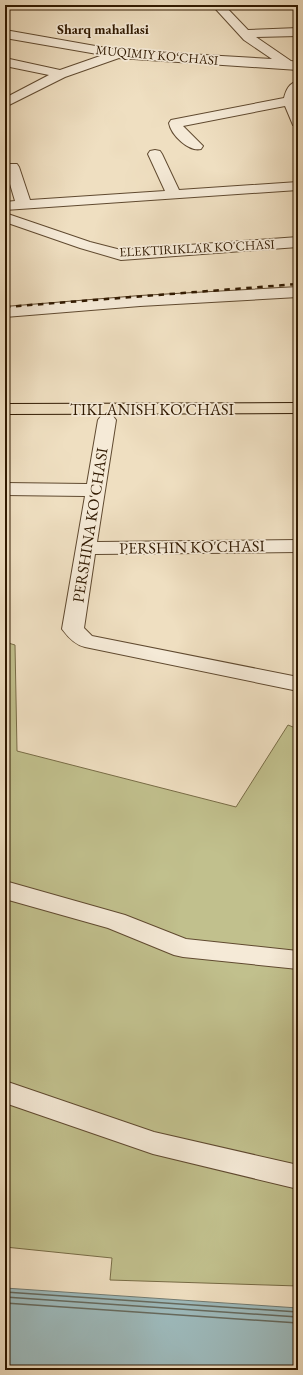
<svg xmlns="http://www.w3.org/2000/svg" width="303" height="1375" font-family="'EB Garamond',serif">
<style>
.green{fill:#c1c08d;stroke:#786c46}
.water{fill:#9dbabc;stroke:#717a71}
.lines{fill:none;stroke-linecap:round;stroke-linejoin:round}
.shore{stroke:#666a5e;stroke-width:1.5}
.minor-casing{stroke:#604a30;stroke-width:2}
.primary-casing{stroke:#301900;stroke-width:2}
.minor{fill:#f5ead7;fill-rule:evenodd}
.primary{fill:#efdfc1;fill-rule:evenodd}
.rail{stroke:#301900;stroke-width:2.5;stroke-dasharray:5.5 5.5;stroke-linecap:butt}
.labels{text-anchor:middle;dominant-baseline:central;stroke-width:3.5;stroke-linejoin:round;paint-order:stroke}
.far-street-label{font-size:13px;fill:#301900;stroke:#f5ead7}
.far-neighbourhood-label{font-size:14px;font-weight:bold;fill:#301900;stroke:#f5ead7}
.street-label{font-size:16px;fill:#301900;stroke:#f5ead7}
</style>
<rect width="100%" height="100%" fill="#efdfc1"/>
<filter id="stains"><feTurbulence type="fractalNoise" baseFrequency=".005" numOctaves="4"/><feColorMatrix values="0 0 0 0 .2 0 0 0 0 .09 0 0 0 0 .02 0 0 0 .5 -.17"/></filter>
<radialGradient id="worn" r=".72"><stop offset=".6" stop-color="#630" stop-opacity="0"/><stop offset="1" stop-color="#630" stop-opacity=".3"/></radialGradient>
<!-- green -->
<polygon class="green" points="5,642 15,645 17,751 236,807 288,725 298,729 298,1286 110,1280 112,1258 5,1247"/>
<!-- water -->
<polygon class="water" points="5,1288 298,1308 298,1370 5,1370"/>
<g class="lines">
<!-- shore -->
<g class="shore">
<polyline points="5,1292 298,1312"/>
<polyline points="5,1297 298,1317"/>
<polyline points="5,1303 298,1323"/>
</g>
<defs>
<g id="minor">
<polygon points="212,5 224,5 248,30 298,28 298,36 256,37 291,61 298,62 298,70 119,58 65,77 5,107 5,98 49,75 5,66 5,58 60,70 103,55 5,38 5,30 118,50 272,59 244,40"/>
<path d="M298 81V94L296 101 298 107V126L293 125 285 106 183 126 203 146 201 149C189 152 171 135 169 123L171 120 284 98C286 90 289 83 298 81Z"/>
<polygon points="155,150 160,151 162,154 179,190 298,182 298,190 5,210 5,202 15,201 5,167 7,164 17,164 19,167 30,200 165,191 148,154 150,151"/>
<polygon points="5,213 90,242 121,250 298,237 298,247 121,260 80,248 5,222"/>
<polygon points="298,287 298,297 140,306 5,317 5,307 140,296"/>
<path d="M107 415 113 416 116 420 97 542 298 540V552L95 554 84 628 92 636 298 677V691L85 647C75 645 68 637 62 629L85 496 5 495V483L87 484 98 420 101 416Z"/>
<polygon points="5,881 125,915 186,939 298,951 298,969 183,957 174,955 108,928 5,899"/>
<polygon points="5,1081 154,1132 298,1165 298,1189 153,1154 5,1103"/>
</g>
<polygon id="primary" points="298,403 298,413 5,414 5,404"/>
</defs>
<!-- minor casing -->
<use href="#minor" class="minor-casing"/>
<!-- primary casing -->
<use href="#primary" class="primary-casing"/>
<!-- minor -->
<use href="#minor" class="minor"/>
<!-- primary -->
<use href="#primary" class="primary"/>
<!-- rail -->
<polyline class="rail" points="5,307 298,284"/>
</g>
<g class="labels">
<!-- far-street labels -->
<g class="far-street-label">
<text transform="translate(157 55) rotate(5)">MUQIMIY KO‘CHASI</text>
<text transform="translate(197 248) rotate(-3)">ELEKTIRIKLAR KO'CHASI</text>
</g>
<!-- far-neighbourhood labels -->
<g class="far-neighbourhood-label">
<text x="103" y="29">Sharq mahallasi</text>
</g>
<!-- street labels -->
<g class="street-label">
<text x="152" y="409">TIKLANISH KO'CHASI</text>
<text transform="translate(90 525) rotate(-81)">PERSHINA KO'CHASI</text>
<text transform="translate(192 547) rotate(-1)">PERSHIN KO'CHASI</text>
</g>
</g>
<!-- margin -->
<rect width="303" height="1375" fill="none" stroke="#efdfc1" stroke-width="20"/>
<rect x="6" y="6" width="291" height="1363" fill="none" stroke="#301900" stroke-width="2"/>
<rect x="10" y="10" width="283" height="1355" fill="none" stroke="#301900"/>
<rect width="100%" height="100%" filter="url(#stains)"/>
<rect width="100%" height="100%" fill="url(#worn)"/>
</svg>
